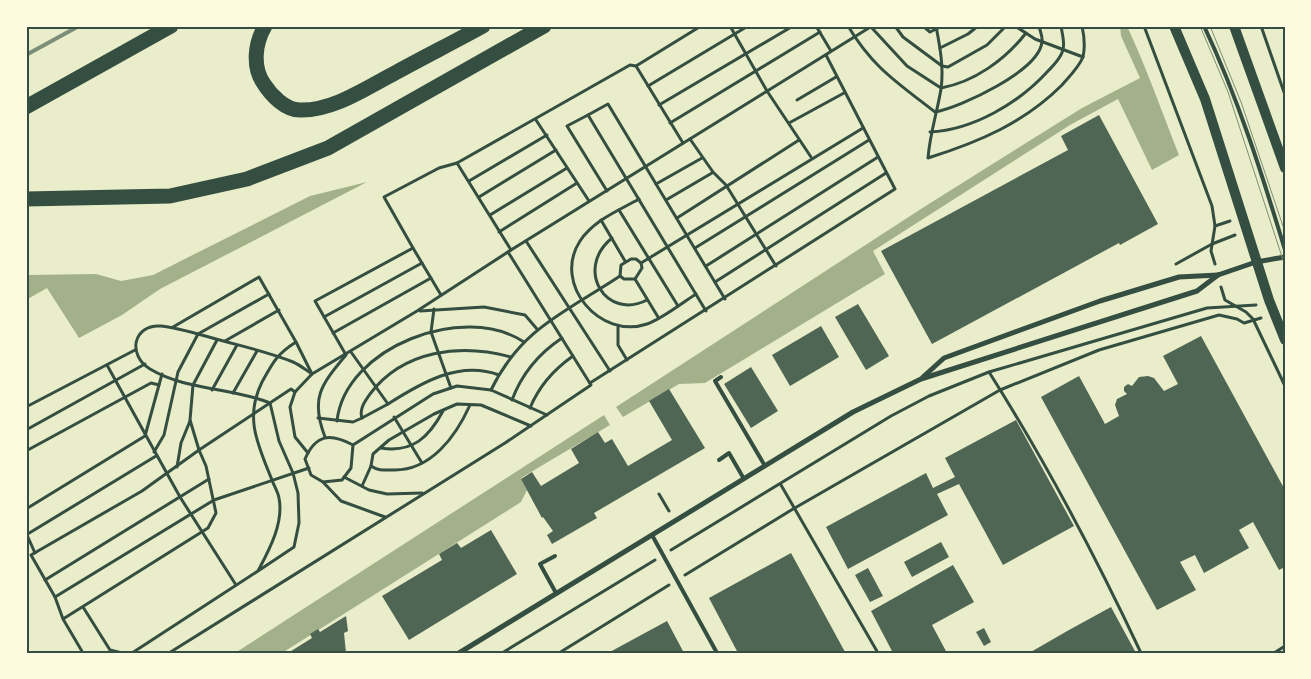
<svg xmlns="http://www.w3.org/2000/svg" width="1311" height="679" font-family="'Libre Baskerville',serif">
<style>
.water{fill:#a3b18a}
.building{fill:#4f6655}
.lines{fill:none;stroke-linecap:round;stroke-linejoin:round}
.path{stroke:#344e41;stroke-width:3}
.service{stroke:#344e41;stroke-width:4}
.minor{stroke:#344e41;stroke-width:5}
.secondary{stroke:#344e41;stroke-width:10}
.motorway{stroke:#344e41;stroke-width:15}
.tram{stroke:#7c8e77;stroke-width:1}
.rail{stroke:#7c8e77;stroke-width:4}
.neatline{fill:none;stroke:#344e41;stroke-width:2}
</style>
<rect width="100%" height="100%" fill="#e9edc9"/>
<!-- water -->
<g class="water">
<path d="M1120 26H1127C1147 69 1162 112 1179 155L1152 170 1118 99 1070 125 873 251 885 274 705 383 679 384 623 417 616 407 924 207 1082 108 1140 78 1121 36Z"/>
<polygon points="367,182 160,289 122,315 79,338 47,288 26,300 26,275 96,274 121,281 153,275 310,196"/>
<polygon points="604,415 610,425 521,478 527,490 521,502 282,653 235,653"/>
</g>
<!-- building -->
<g class="building">
<polygon points="1099,115 1158,224 1120,245 1119,243 932,344 881,251 1068,150 1061,136"/>
<polygon points="858,304 889,356 866,370 835,317"/>
<polygon points="821,326 839,357 790,386 772,355"/>
<polygon points="1201,336 1285,490 1285,567 1279,570 1253,522 1239,530 1249,548 1204,573 1195,555 1180,562 1196,590 1157,610 1041,397 1079,376 1105,424 1119,416 1115,405 1117,399 1127,394 1124,391 1124,387 1128,384 1132,386 1139,377 1148,376 1154,378 1164,391 1178,384 1163,356"/>
<polygon points="751,367 778,411 751,428 724,384"/>
<polygon points="669,389 705,448 594,513 597,518 552,544 547,535 553,531 543,517 542,518 521,479 532,472 541,486 579,463 571,449 598,432 605,443 612,439 628,466 672,440 649,401"/>
<polygon points="1016,420 1074,526 1003,565 959,484 937,494 948,515 848,569 826,527 926,473 933,488 955,477 945,458"/>
<polygon points="491,530 517,574 409,640 382,596 442,560 439,554 457,543 461,548"/>
<polygon points="941,542 949,557 912,577 904,562"/>
<polygon points="791,553 845,652 738,653 709,598"/>
<polygon points="953,565 974,602 932,625 947,653 893,653 871,611"/>
<polygon points="868,568 883,596 870,602 855,575"/>
<polygon points="1111,607 1136,653 1029,653 1069,630"/>
<polygon points="346,616 348,631 344,633 346,653 288,653 312,638 310,634 318,629 320,632"/>
<polygon points="667,621 684,653 608,653"/>
<polygon points="984,628 991,642 984,646 976,632"/>
</g>
<g class="lines">
<!-- path -->
<g class="path">
<polyline points="730,26 767,91 811,157"/>
<polyline points="816,26 831,51"/>
<path d="M848 26C873 68 898 83 935 112 961 107 1039 71 1042 42 1043 37 1040 31 1039 26"/>
<polyline points="895,26 903,37 942,66 948,67 987,45 1006,26"/>
<polyline points="923,26 930,32 942,26"/>
<path d="M936 26C940 47 944 68 941 89 937 113 930 133 928 158 979 142 1024 123 1062 85 1069 77 1079 67 1083 57 1085 48 1084 35 1082 26"/>
<polyline points="1015,26 1035,39 1083,57"/>
<polyline points="1144,26 1212,206 1215,226 1211,251 1215,264"/>
<polyline points="1261,26 1285,95"/>
<path d="M871 27 907 66 941 88C974 82 1005 60 1026 33"/>
<polyline points="940,48 968,34 978,26"/>
<polyline points="636,66 683,143"/>
<polyline points="648,86 748,26"/>
<polyline points="797,100 836,77"/>
<polyline points="659,105 793,26"/>
<polyline points="588,115 567,126 607,191"/>
<polyline points="536,120 589,201"/>
<polyline points="670,123 820,32"/>
<polyline points="789,123 844,93"/>
<path d="M930 132C973 130 1019 103 1048 71 1053 66 1062 57 1063 49 1065 43 1062 33 1061 26"/>
<polyline points="690,139 713,172 726,185 776,266"/>
<polyline points="469,181 547,135"/>
<polyline points="656,184 702,158"/>
<polyline points="479,197 556,150"/>
<path d="M639 199C618 211 594 220 580 241 552 284 600 340 647 324 662 319 682 303 696 294"/>
<polyline points="666,200 712,173"/>
<polyline points="619,210 678,306"/>
<polyline points="490,215 567,168"/>
<polyline points="677,218 799,140"/>
<polyline points="601,220 625,261"/>
<polyline points="1215,226 1230,221"/>
<polyline points="499,232 577,183"/>
<path d="M612 238C574 269 606 321 647 300"/>
<polyline points="526,241 610,371"/>
<polyline points="413,248 384,197 439,168 457,163"/>
<polyline points="695,248 869,140"/>
<polyline points="511,250 457,163 630,65 636,66 701,26"/>
<polyline points="1176,264 1212,244 1235,235"/>
<polyline points="706,266 878,157"/>
<polyline points="620,276 621,265 631,259 636,259 641,263"/>
<polyline points="635,279 658,317"/>
<polyline points="715,282 886,173"/>
<polyline points="1221,287 1225,300 1246,312 1253,319 1285,386"/>
<polyline points="434,309 431,332 451,388"/>
<polyline points="420,311 484,307 525,315 537,329"/>
<polyline points="706,311 588,115 608,104 725,299"/>
<polyline points="324,317 422,263"/>
<polyline points="173,327 259,277 296,342"/>
<polyline points="618,327 618,345 627,360"/>
<polyline points="333,333 431,278"/>
<polyline points="217,340 193,385 190,420 199,450 291,389 295,392"/>
<polyline points="225,341 279,310"/>
<path d="M351 352 388 404C421 383 459 360 499 375"/>
<polyline points="107,365 180,497 236,585"/>
<path d="M989 372C1046 462 1096 557 1141 653"/>
<polyline points="590,383 895,189 826,55"/>
<polyline points="212,390 237,345"/>
<path d="M491 390C521 328 566 312 620 276L624 279H635L642 268 641 263 863 128"/>
<polyline points="233,393 257,351"/>
<path d="M512 400C522 373 538 354 562 338"/>
<path d="M388 404 362 418C359 409 365 401 370 394 403 350 461 343 511 357"/>
<path d="M470 405C456 436 431 471 393 470 385 470 378 471 371 466L373 454 389 440 434 414 457 404 481 405 531 426"/>
<polyline points="26,407 135,350"/>
<path d="M530 408C539 386 553 370 573 356"/>
<polyline points="394,417 422,463"/>
<polyline points="318,418 353,422 362,418"/>
<path d="M337 421C345 347 464 302 524 342"/>
<polyline points="26,430 145,364"/>
<path d="M325 437C310 398 321 385 346 355L315 301 413 248 441 295"/>
<path d="M353 445C330 433 316 434 305 459L311 475 323 482 342 480 351 468 353 445 433 394 457 386 491 390 547 415"/>
<path d="M381 448C413 453 429 437 443 411"/>
<polyline points="26,451 151,383 159,385"/>
<polyline points="154,452 164,435 178,372 198,334 269,294"/>
<polyline points="308,453 295,437 290,407 295,392 312,374 417,311 511,250 872,26"/>
<polyline points="177,467 181,443 190,421"/>
<polyline points="344,477 369,490 387,494 422,493"/>
<polyline points="323,482 341,501 385,517"/>
<polyline points="781,485 878,653"/>
<polyline points="362,486 371,466"/>
<polyline points="659,494 669,511"/>
<polyline points="26,509 145,436 162,374"/>
<polyline points="26,535 156,456"/>
<polyline points="27,535 35,553"/>
<polyline points="671,550 891,416 929,396 989,372 1207,308 1256,305"/>
<polyline points="685,575 793,509 1000,390 1099,350 1219,315 1237,319 1244,323 1261,318"/>
<polyline points="45,580 209,479"/>
<polyline points="55,597 214,500 309,468"/>
<polyline points="83,607 110,650 122,653"/>
<polyline points="63,619 208,528 216,513 206,466 199,450 142,491 31,555 55,597 63,619 83,653"/>
<path d="M132 653 258 571C269 550 284 523 279 498 278 492 274 486 272 480 258 445 244 418 262 382 273 362 277 354 296 342L312 374C306 370 300 365 293 362 269 352 241 346 216 339 198 334 179 328 161 326 133 324 127 355 150 369 187 391 232 387 270 403L279 441 293 473 298 493 299 523 294 547 258 571"/>
<polyline points="169,653 505,443 591,385 508,252"/>
<polyline points="502,653 655,560"/>
<polyline points="559,653 669,585"/>
<polyline points="1274,653 1285,646"/>
</g>
<!-- service -->
<g class="service">
<path d="M1204 26C1238 98 1262 174 1285 250"/>
<polyline points="721,377 715,381 765,466"/>
<polyline points="719,460 729,453 744,479"/>
<polyline points="652,535 717,653"/>
<polyline points="555,556 540,564 556,593"/>
</g>
<!-- minor -->
<g class="minor">
<polyline points="923,377 944,358 1100,301 1179,277 1218,275 1256,262 1285,257"/>
<polyline points="459,653 853,412 921,379 1197,291 1218,275"/>
</g>
<!-- secondary -->
<g class="secondary">
<polyline points="1174,26 1205,99 1269,300 1285,340"/>
<polyline points="1234,26 1285,168"/>
</g>
<!-- motorway -->
<g class="motorway">
<path d="M265 26C255 43 252 67 264 84 271 95 285 110 300 110 333 111 366 88 395 73 424 57 454 42 483 26"/>
<polyline points="26,107 171,26"/>
<polyline points="26,199 170,196 247,179 328,148 544,26"/>
</g>
<!-- tram -->
<g class="tram">
<polyline points="1200,26 1228,92 1285,266"/>
<polyline points="1210,26 1241,102 1285,232"/>
</g>
<!-- rail -->
<polyline class="rail" points="26,55 79,26"/>
</g>
<!-- border -->
<rect width="1311" height="679" fill="none" stroke="#fefae0" stroke-width="55"/>
<rect x="28" y="28" width="1256" height="624" class="neatline"/>
</svg>
